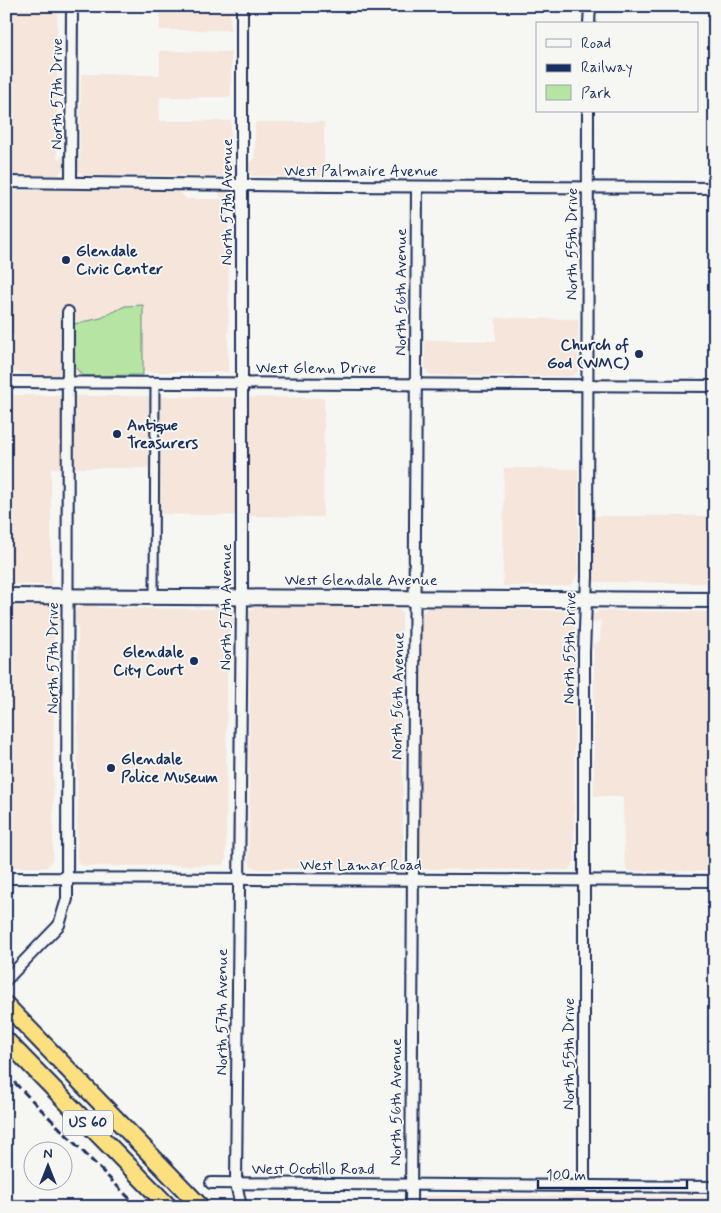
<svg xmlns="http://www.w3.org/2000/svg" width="721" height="1213" font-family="Mynerve,sans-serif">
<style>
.built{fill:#f5e5db}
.green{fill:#b5e4a3;stroke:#688a80}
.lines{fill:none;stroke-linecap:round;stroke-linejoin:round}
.pedestrian-casing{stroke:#1b2f5e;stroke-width:11}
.minor-casing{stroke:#1b2f5e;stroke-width:14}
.secondary-casing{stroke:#1b2f5e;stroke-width:18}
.trunk-casing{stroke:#1b2f5e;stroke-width:20}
.pedestrian{stroke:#f6f6f2;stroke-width:7}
.minor{stroke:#f6f6f2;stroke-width:10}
.secondary{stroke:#f6f6f2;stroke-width:14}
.trunk{stroke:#fce080;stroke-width:16}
.rail{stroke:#1b2f5e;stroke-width:3;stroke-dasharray:8 4;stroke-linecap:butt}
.poi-dot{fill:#1b2f5e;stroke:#f6f6f2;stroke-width:2}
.labels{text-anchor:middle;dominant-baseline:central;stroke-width:4;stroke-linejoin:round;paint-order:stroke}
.shield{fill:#f6f6f2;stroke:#5d6b8a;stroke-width:1}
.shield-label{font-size:15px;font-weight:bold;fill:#1b2f5e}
.street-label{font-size:16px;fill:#1b2f5e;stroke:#f6f6f2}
.poi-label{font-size:16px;font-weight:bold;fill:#1b2f5e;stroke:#f6f6f2;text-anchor:start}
</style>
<rect width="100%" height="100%" fill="#f6f6f2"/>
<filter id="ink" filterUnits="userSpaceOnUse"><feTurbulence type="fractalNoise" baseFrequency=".02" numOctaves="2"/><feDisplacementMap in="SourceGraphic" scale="10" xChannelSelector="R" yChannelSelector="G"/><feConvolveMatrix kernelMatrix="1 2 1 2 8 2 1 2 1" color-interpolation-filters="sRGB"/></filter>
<g filter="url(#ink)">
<!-- built -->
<g class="built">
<polygon points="6,6 64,6 64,11 57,14 57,157 58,159 64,156 64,168 57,175 6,175"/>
<polygon points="160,6 234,6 234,11 230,11 230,30 160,30"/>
<polygon points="160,51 231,52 231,97 160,97 159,121 231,121 230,159 234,165 232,173 226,176 83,175 77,170 77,163 80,160 81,74 160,75"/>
<polygon points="259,122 324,122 324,177 253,176 250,174 247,164 255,158 255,123"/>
<polygon points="50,188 86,188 98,191 128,192 141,189 177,189 186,199 223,199 216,189 227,190 229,194 228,372 108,372 94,376 41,376 6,370 6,191 37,191"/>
<polygon points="496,318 578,319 578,370 576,374 571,376 431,375 428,373 425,369 425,340 496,341"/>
<polygon points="6,395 324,398 323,517 157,514 157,468 51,468 51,585 6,584"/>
<polygon points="504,468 578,469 578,572 572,584 565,586 503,586"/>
<polygon points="594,516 715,516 715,583 594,582"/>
<polygon points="6,604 50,604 56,606 62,615 61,628 54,633 53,856 50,865 46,867 6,867"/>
<polygon points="85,605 95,605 99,608 213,609 217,605 226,606 233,611 235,627 227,633 226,860 223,865 85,866 79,864 77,860 78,627 74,623 74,616 77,608"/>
<polygon points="257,606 392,607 402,612 403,860 401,868 258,869 251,866 249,861 250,624 247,624 249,611"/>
<polygon points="432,607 568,611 575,615 574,863 568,870 425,869 421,867 419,860 420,616 427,608"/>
<polygon points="600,611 715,612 715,871 627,871 624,855 623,797 594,796 594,649 591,646 600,641 601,620 592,623 592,615"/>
<polygon points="423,1196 715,1197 715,1207 426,1207 426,1203 419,1203 420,1198"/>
</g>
<!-- green -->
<g class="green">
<polygon points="6,294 12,303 12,334 6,334"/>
<polygon points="143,305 143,375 83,376 74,366 74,324 101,318 125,306"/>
</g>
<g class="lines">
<defs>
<polyline id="pedestrian" points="154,597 155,382"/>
<g id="minor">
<polyline points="589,24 590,6"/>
<polyline points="71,181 72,6"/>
<polyline points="6,182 330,186 715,188"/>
<polyline points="6,382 715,386"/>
<polyline points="6,878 715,881"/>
<polyline points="6,980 59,925 67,899 68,312"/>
<polyline points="211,1183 715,1187"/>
<polyline points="584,1186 584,652 587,577 588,111"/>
<polyline points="241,1207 236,1183 242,597 242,6"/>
<polyline points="411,1207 417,187"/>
</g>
<polyline id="secondary" points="6,596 715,600"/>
<g id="trunk">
<polyline points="6,1005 201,1207"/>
<polyline points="6,1040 169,1207"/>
</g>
</defs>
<!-- pedestrian casing -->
<use href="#pedestrian" class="pedestrian-casing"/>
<!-- minor casing -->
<use href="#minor" class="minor-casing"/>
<!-- secondary casing -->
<use href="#secondary" class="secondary-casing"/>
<!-- trunk casing -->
<use href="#trunk" class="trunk-casing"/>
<!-- pedestrian -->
<use href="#pedestrian" class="pedestrian"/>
<!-- minor -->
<use href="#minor" class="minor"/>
<!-- secondary -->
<use href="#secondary" class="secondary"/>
<!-- trunk -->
<use href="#trunk" class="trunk"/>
<!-- rail -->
<polyline class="rail" points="6,1074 138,1207"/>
</g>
</g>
<!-- markers -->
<g class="poi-dot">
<circle cx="66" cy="260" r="5"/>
<circle cx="639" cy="354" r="5"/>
<circle cx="117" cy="434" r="5"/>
<circle cx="194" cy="661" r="5"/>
<circle cx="111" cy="768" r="5"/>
</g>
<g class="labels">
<!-- shield labels -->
<rect class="shield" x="63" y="1110.5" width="50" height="25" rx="4"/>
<g class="shield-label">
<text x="88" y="1123">US 60</text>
</g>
<!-- street labels -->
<g class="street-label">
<text transform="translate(57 94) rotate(-90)">North 57th Drive</text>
<text x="361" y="171">West Palmaire Avenue</text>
<text transform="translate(227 202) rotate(-90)">North 57th Avenue</text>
<text transform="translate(572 244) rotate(-90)">North 55th Drive</text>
<text transform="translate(401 292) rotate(-90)">North 56th Avenue</text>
<text x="316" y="368">West Glenn Drive</text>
<text x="361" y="580">West Glendale Avenue</text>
<text transform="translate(226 607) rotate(-90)">North 57th Avenue</text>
<text transform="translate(570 648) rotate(-89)">North 55th Drive</text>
<text transform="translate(53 658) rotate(-90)">North 57th Drive</text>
<text transform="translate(398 696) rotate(-89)">North 56th Avenue</text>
<text x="361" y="865">West Lamar Road</text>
<text transform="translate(222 1012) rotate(-90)">North 57th Avenue</text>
<text transform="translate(569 1054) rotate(-90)">North 55th Drive</text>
<text transform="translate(396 1102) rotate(-90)">North 56th Avenue</text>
<text x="313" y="1169">West Ocotillo Road</text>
</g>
<!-- poi labels -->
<g class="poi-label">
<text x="76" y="251">Glendale<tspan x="76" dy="18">Civic Center</tspan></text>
<text x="629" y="345" text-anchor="end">Church of<tspan x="629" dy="18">God (WMC)</tspan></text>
<text x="127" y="425">Antique<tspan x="127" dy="18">Treasurers</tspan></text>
<text x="184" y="652" text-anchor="end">Glendale<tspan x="184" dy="18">City Court</tspan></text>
<text x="121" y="759">Glendale<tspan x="121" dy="18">Police Museum</tspan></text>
</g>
</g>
<!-- margin -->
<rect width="721" height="1213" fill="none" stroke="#f6f6f2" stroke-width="25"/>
<rect x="12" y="12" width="696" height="1188" fill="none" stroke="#1b2f5e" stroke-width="2" filter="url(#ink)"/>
<!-- legend -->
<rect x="536" y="22" width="162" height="90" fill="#f6f6f2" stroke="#9ea6b7"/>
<rect x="546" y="39" width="25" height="8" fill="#f6f6f2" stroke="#9ea6b7"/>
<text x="581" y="48" font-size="15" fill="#1b2f5e">Road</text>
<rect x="546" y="64" width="25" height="8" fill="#1b2f5e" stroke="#9ea6b7"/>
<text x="581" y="72" font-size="15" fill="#1b2f5e">Railway</text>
<rect x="546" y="85" width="25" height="15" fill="#b5e4a3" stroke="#9ea6b7"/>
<text x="581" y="98" font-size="15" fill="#1b2f5e">Park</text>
<!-- north arrow -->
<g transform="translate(48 1166)"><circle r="24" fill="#f6f6f2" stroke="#9ea6b7"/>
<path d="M0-4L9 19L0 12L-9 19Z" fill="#1b2f5e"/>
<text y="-8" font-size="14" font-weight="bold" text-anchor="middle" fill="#1b2f5e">N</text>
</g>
<!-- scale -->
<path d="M538 1180v8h149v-8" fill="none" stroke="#1b2f5e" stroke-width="2.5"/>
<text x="546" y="1180" font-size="15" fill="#1b2f5e" stroke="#f6f6f2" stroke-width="4" paint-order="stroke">100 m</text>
</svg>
